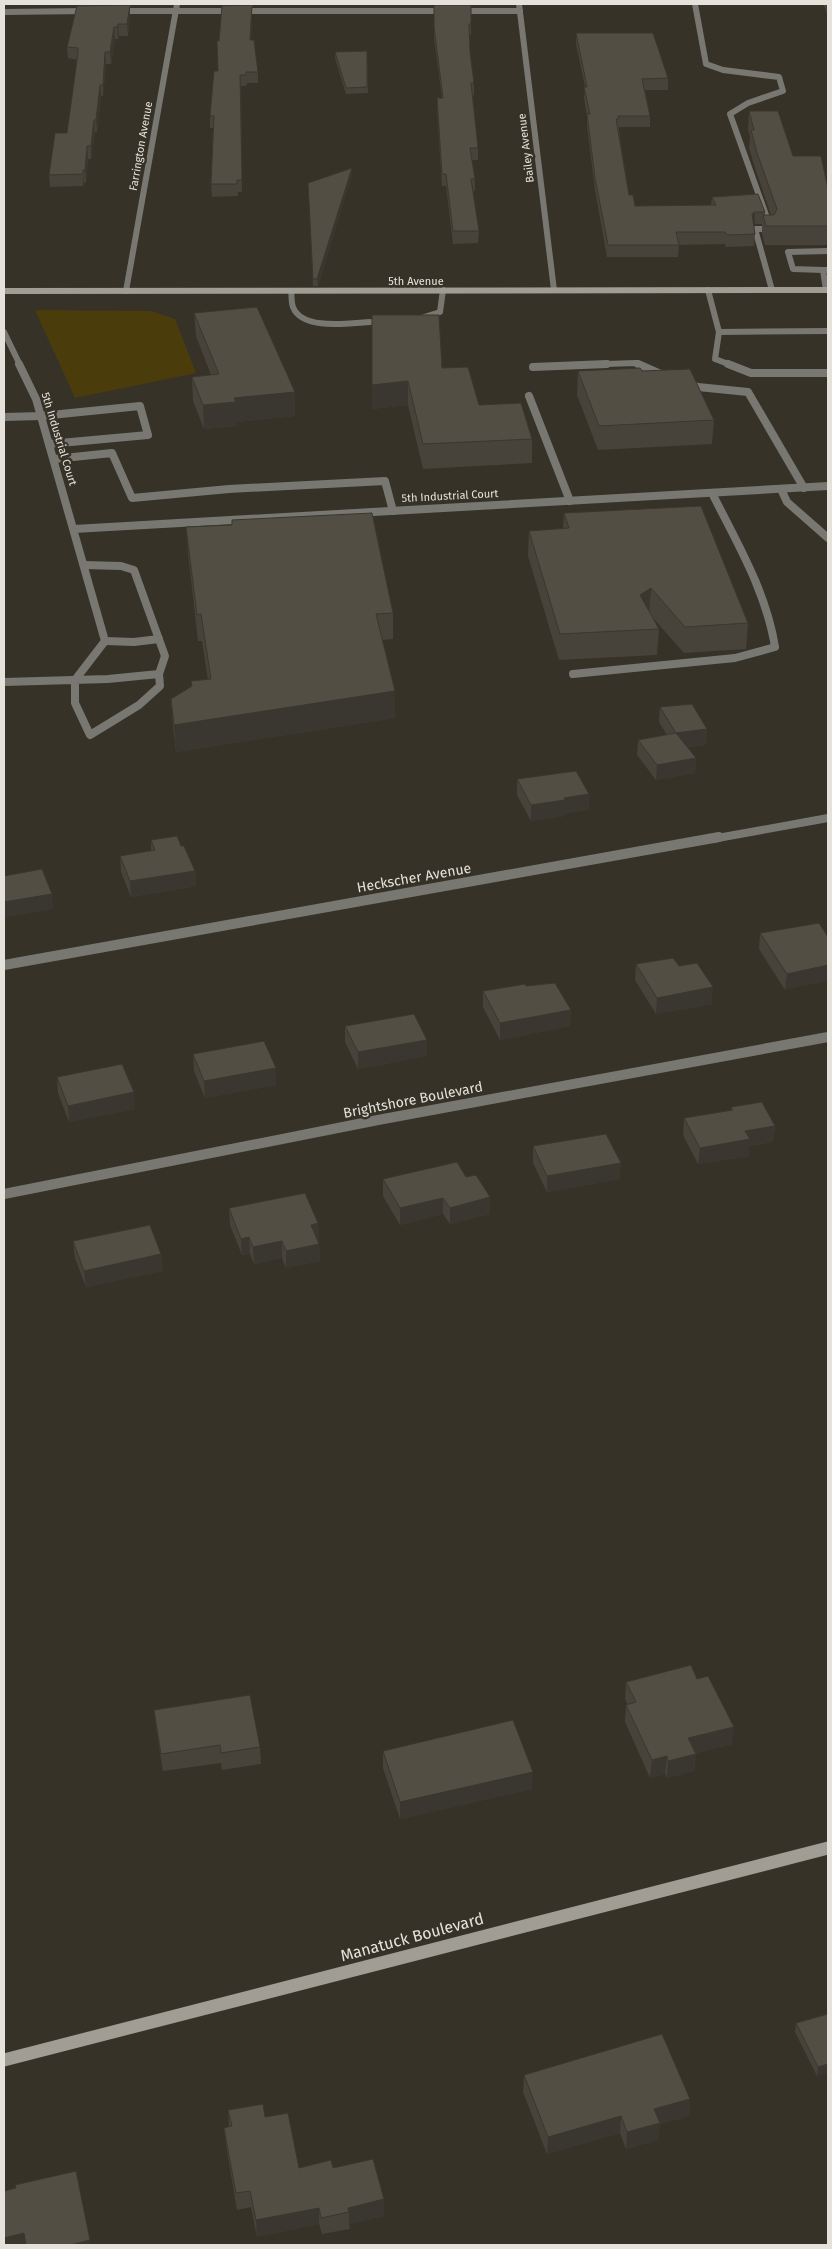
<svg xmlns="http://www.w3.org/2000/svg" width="832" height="2249" font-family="'Fira Sans',sans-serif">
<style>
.green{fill:#4a3c0b}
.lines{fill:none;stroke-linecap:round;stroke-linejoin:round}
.lane-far1{stroke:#787771;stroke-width:6}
.lane{stroke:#787771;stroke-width:8}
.street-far2{stroke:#787771;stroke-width:6}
.street-far1{stroke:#787771;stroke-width:8}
.street{stroke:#787771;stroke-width:10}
.secondary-far1{stroke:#a09d94;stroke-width:6}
.secondary{stroke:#a09d94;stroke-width:13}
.wall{fill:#47433a}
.shaded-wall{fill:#39372f}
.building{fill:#524e43;stroke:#39372f}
.labels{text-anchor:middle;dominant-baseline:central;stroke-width:5;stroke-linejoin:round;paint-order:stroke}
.far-street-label{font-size:11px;fill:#e4e2db;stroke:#363228}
.street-label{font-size:14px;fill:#e4e2db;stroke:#363228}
.near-street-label{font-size:16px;fill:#e4e2db;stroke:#363228}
</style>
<rect width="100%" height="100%" fill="#363228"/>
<!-- green -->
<polygon class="green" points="35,310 151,311 175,319 196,373 75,398"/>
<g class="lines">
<!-- lane-far1 -->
<g class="lane-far1">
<polyline points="695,4 706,64 723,70 779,77 783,91 748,103 730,114 771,229 755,229 772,290"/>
<polyline points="823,270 793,269 788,252 828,251"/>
<polyline points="708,290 719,332 828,331"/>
<polyline points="826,290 823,270 828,270"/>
<path d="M291 291C292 296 291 302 293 307 302 331 350 323 370 322"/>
<polyline points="421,318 440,312 443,290"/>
<polyline points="719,332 715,359 731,365"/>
<polyline points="575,365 636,363 641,365"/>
</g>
<!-- lane -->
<g class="lane">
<polyline points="638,364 665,376"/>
<polyline points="728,364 751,373 828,373"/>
<polyline points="533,367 607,364"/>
<polyline points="686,383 698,387 748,392 804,488"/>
<polyline points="529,396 570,501"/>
<polyline points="4,417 41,416 140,406 148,435 49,444"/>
<polyline points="54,459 112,453 132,498 229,489 385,481 393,511"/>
<polyline points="781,489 787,502 828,538"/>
<polyline points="84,565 121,566 134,570 165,656 159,674"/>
<polyline points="105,641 134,642 159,639"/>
<path d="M573 674 735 658 775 647C766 591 737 543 712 493"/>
<polyline points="4,682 108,679 159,674 160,686 139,705 90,735 75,703 75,680"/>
</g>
<!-- street-far2 -->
<g class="street-far2">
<polyline points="519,4 554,290"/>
<polyline points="117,11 520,11"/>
<polyline points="4,12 88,11"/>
<polyline points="126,291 177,4"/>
<polyline points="4,332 20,365"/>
</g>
<!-- street-far1 -->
<g class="street-far1">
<polyline points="19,364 36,399 105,641 75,680"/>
<polyline points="74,529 828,486"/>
<polyline points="712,839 828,818"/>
</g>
<!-- street -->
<g class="street">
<polyline points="4,965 719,837"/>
<polyline points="4,1194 378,1120 828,1037"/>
</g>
<!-- secondary-far1 -->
<polyline class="secondary-far1" points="4,291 828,290"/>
<!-- secondary -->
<polyline class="secondary" points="4,2060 828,1848"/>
</g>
<!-- wall -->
<g class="wall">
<polygon points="81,4 131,4 131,7 130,7 130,17 128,36 119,36 118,39 115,39 111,64 106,64 103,96 101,96 97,132 95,132 91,159 88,159 86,183 84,183 83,186 50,187 49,175 67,133 77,60 68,58 67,47 81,6"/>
<polygon points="223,4 253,4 253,7 252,7 252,17 251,40 258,72 258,83 247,83 246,86 241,86 242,192 238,192 238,196 212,197 211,184 213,128 210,128 210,116 218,71 219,41"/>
<polygon points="434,4 470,4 470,5 471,5 471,35 469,35 470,52 474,83 474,95 473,95 478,148 478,160 472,160 475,179 475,191 473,191 479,231 478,243 453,244 446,186 442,186 437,110 437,98 442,98 434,38"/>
<polygon points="823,4 828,4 828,18 825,8"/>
<polygon points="576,33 668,78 668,90 645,90 650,116 650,127 619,127 619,131 629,195 635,206 711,205 712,197 765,212 765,215 771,215 756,171 749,148 750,137 748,129 749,111 793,156 828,189 828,245 765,245 762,234 762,224 755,224 753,225 755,234 754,246 726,247 725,244 679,245 678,257 607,257 595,190 587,126 587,116 584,98 585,87 576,44"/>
<polygon points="367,51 368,93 346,94 335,58 335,52"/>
<polygon points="352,174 318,286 313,286 308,183"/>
<polygon points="194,313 295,416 237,422 237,426 204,429 193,401 192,377 211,375 196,336"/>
<polygon points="442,368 479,405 532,439 532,463 423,469 408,405 372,409 372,385"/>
<polygon points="578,371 642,371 714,420 712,444 598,450 577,395"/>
<polygon points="564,513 748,623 746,649 684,653 653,618 659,629 657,655 559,660 528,556 529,531 563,529"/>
<polygon points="186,527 393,613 393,639 382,640 395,718 176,752 173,726 171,699 191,687 191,681 208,680 202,641 198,641 188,553"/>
<polygon points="660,707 707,729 706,745 687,747 696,758 695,773 656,780 637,755 638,740 667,735 659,722"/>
<polygon points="517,779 589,794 589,810 565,813 564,816 531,821 517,795"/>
<polygon points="151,840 181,846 195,871 196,886 131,897 121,872 120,856 151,851"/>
<polygon points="760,933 828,937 785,990 759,949"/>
<polygon points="636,964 679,966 712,1004 656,1014 635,980"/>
<polygon points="483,991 571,1010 570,1026 500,1040 483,1007"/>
<polygon points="345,1026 427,1040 427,1056 358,1069 345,1042"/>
<polygon points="193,1054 276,1068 276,1085 205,1098 194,1071"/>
<polygon points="57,1077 135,1109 69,1122 58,1093"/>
<polygon points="731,1107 775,1126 773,1142 749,1146 749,1156 698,1164 683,1135 684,1118 731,1110"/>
<polygon points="533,1146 620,1179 547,1192 533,1163"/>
<polygon points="466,1177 490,1214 450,1224 443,1214 400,1225 383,1196 383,1179"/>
<polygon points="229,1208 318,1223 319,1240 318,1240 319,1244 320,1261 286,1268 282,1258 254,1264 250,1254 242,1255 230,1225"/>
<polygon points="73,1241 161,1254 163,1271 86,1287 75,1258"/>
<polygon points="697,1679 732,1744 696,1753 694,1771 667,1778 665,1774 650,1778 625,1722 626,1705 628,1705 625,1699 626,1682"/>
<polygon points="154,1710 260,1747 261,1764 222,1770 221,1763 163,1771 156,1727"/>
<polygon points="383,1751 532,1789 400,1819 383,1768"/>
<polygon points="828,2014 828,2072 817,2076 795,2032 796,2023"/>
<polygon points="524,2075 690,2099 689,2116 660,2124 658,2140 626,2149 620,2133 547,2154 523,2092"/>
<polygon points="228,2110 265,2117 299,2168 333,2168 384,2199 384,2216 349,2224 350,2229 322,2234 319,2224 257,2237 251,2207 237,2210 226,2145 224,2128 229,2127"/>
</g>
<!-- shaded-wall -->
<g class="shaded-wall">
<polygon points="130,5 130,17 128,36 127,24"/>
<polygon points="252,5 252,17 251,51 250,40"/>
<polygon points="118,24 119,36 118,39 117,27"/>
<polygon points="114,27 115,39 111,64 110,52"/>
<polygon points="105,52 106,64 103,96 103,85"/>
<polygon points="100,85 101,96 97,132 96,120"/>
<polygon points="94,120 95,132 91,159 91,146"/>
<polygon points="87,146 88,159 86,183 85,170"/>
<polygon points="352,168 352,174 318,286 317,279"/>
<polygon points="83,170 84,183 83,186"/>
<polygon points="755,212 755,224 751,226 752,214"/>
<polygon points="408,381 408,405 372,409 372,385"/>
<polygon points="295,392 295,416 237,422 237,426 204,429 203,405 234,398"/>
<polygon points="651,588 649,614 640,595"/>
<polygon points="395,691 395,718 176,752 174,725"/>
<polygon points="707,729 706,745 675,748 676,733"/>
<polygon points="696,758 695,773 656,780 657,765"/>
<polygon points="589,794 589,810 565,813 564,816 531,821 531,805 564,798"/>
<polygon points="195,871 196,886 131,897 130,881"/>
<polygon points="52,894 54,909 4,918 4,902"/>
<polygon points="828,965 828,981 785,990 787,974"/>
<polygon points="713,987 712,1004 656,1014 657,998"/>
<polygon points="571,1010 570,1026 500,1040 500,1023"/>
<polygon points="427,1040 427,1056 358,1069 358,1052"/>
<polygon points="276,1068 276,1085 205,1098 204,1081"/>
<polygon points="134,1092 135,1109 69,1122 68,1106"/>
<polygon points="775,1126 773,1142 749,1146 749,1156 698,1164 700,1148 745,1131"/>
<polygon points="621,1163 620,1179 547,1192 547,1176"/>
<polygon points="490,1197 490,1214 450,1224 450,1208"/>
<polygon points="443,1198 443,1214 400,1225 400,1208"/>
<polygon points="318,1223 319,1240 311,1241 311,1225"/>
<polygon points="249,1237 250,1254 242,1255 241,1239"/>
<polygon points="282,1241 282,1258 254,1264 253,1247"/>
<polygon points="319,1244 320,1261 286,1268 286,1251"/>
<polygon points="161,1254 163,1271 86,1287 84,1271"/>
<polygon points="734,1727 732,1744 687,1755 688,1738"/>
<polygon points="696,1754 694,1771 667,1778 668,1761"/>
<polygon points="667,1756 665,1774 650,1778 652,1760"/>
<polygon points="533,1772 532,1789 400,1819 400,1802"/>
<polygon points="828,2064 828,2072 817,2076 818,2067"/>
<polygon points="690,2099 689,2116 660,2124 658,2140 626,2149 627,2132 654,2109"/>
<polygon points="621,2116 620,2133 547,2154 548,2137"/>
<polygon points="384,2199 384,2216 349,2224 349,2212 348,2208"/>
<polygon points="319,2208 319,2224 257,2237 256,2220"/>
<polygon points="24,2233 26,2245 4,2245 4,2238"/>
<polygon points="90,2240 91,2245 70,2245"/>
</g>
<!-- building -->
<g class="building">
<polygon points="130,5 127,24 118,24 117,27 114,27 110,52 105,52 103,85 100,85 96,120 94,120 91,146 87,146 85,170 83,170 83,174 49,175 55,133 67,133 78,53 78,48 67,47 77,6"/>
<polygon points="252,5 250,40 254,40 258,72 246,72 246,75 240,75 242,180 237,180 237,184 211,184 214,116 210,116 214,71 218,71 217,41 219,41 222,6"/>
<polygon points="434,5 471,5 471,24 469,24 470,52 474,83 471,83 478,148 470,148 475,179 471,179 479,231 453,231 446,174 442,174 437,98 443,98 434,27"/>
<polygon points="576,33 653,33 668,78 642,79 650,116 618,116 619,119 616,119 629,195 633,195 635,206 716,205 712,197 758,194 765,212 755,212 752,214 755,234 727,235 725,232 676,232 679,245 608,245 595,178 587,114 590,114 584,87 587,87"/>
<polygon points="367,51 367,87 346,88 335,52"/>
<polygon points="749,111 778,111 793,156 821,156 828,189 828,226 766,226 763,215 774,215 777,209 757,153 751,130 754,130"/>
<polygon points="352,168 317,279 313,279 308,183"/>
<polygon points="257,307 295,392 234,398 236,402 203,405 192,377 219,374 194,313"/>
<polygon points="372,315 439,315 442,368 468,367 479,405 521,403 532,439 423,444 408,381 372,385"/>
<polygon points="640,368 642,371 690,369 714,420 599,426 578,371"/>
<polygon points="701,506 748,623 685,627 651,588 640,595 659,629 560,634 529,531 569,528 564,513"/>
<polygon points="372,513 393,613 376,614 395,691 174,725 171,699 192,686 191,681 211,679 201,614 197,615 186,527 232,525 232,520"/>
<polygon points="692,704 707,729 676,733 696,758 657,765 638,740 676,733 660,707"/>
<polygon points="576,771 589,794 564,798 565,800 531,805 517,779"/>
<polygon points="177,836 181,846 184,846 195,871 130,881 120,856 155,850 151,840"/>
<polygon points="42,869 52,894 4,902 4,876"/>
<polygon points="819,923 828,937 828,965 787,974 760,933"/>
<polygon points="673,958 679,966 697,963 713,987 657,998 636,964"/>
<polygon points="555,983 571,1010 500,1023 483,991 525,984 526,986"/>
<polygon points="414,1014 427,1040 358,1052 345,1026"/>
<polygon points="264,1041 276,1068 204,1081 193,1054"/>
<polygon points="122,1064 134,1092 68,1106 57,1077"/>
<polygon points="762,1102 775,1126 745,1131 750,1139 700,1148 684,1118 733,1110 731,1107"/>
<polygon points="606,1134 621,1163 547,1176 533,1146"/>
<polygon points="457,1162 466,1177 476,1175 490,1197 450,1208 443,1198 400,1208 383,1179"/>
<polygon points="305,1193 318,1223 311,1225 319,1244 286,1251 282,1241 253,1247 249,1237 241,1239 229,1208"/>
<polygon points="150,1225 161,1254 84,1271 73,1241"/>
<polygon points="691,1665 697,1679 708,1676 734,1727 688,1738 696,1754 668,1761 667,1756 652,1760 626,1705 636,1702 626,1682"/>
<polygon points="250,1695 260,1747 221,1753 220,1745 161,1754 154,1710"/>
<polygon points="513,1720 533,1772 400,1802 383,1751"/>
<polygon points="828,2014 828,2064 818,2067 796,2023"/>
<polygon points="662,2034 690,2099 654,2109 660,2123 627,2132 621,2116 548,2137 524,2075"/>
<polygon points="263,2104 265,2117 288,2113 299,2168 331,2160 333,2168 373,2159 384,2199 348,2208 349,2212 321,2218 319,2208 256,2220 250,2191 236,2193 224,2128 232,2126 228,2110"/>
<polygon points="76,2171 90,2240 70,2245 26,2245 24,2233 4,2238 4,2191 16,2188 15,2185"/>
</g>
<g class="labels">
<!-- far-street labels -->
<g class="far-street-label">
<text transform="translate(141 146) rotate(-80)">Farrington Avenue</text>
<text transform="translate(526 148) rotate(-97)">Bailey Avenue</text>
<text x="416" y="281">5th Avenue</text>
<text transform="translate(59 439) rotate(73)">5th Industrial Court</text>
<text transform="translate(450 496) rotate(-3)">5th Industrial Court</text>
</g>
<!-- street labels -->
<g class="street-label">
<text transform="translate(414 878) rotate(-10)">Heckscher Avenue</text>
<text transform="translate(413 1100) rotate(-11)">Brightshore Boulevard</text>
</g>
<!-- near-street labels -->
<g class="near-street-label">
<text transform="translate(412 1937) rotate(-15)">Manatuck Boulevard</text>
</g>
</g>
<!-- border -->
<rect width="832" height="2249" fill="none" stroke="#e4e2db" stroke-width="10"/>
</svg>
